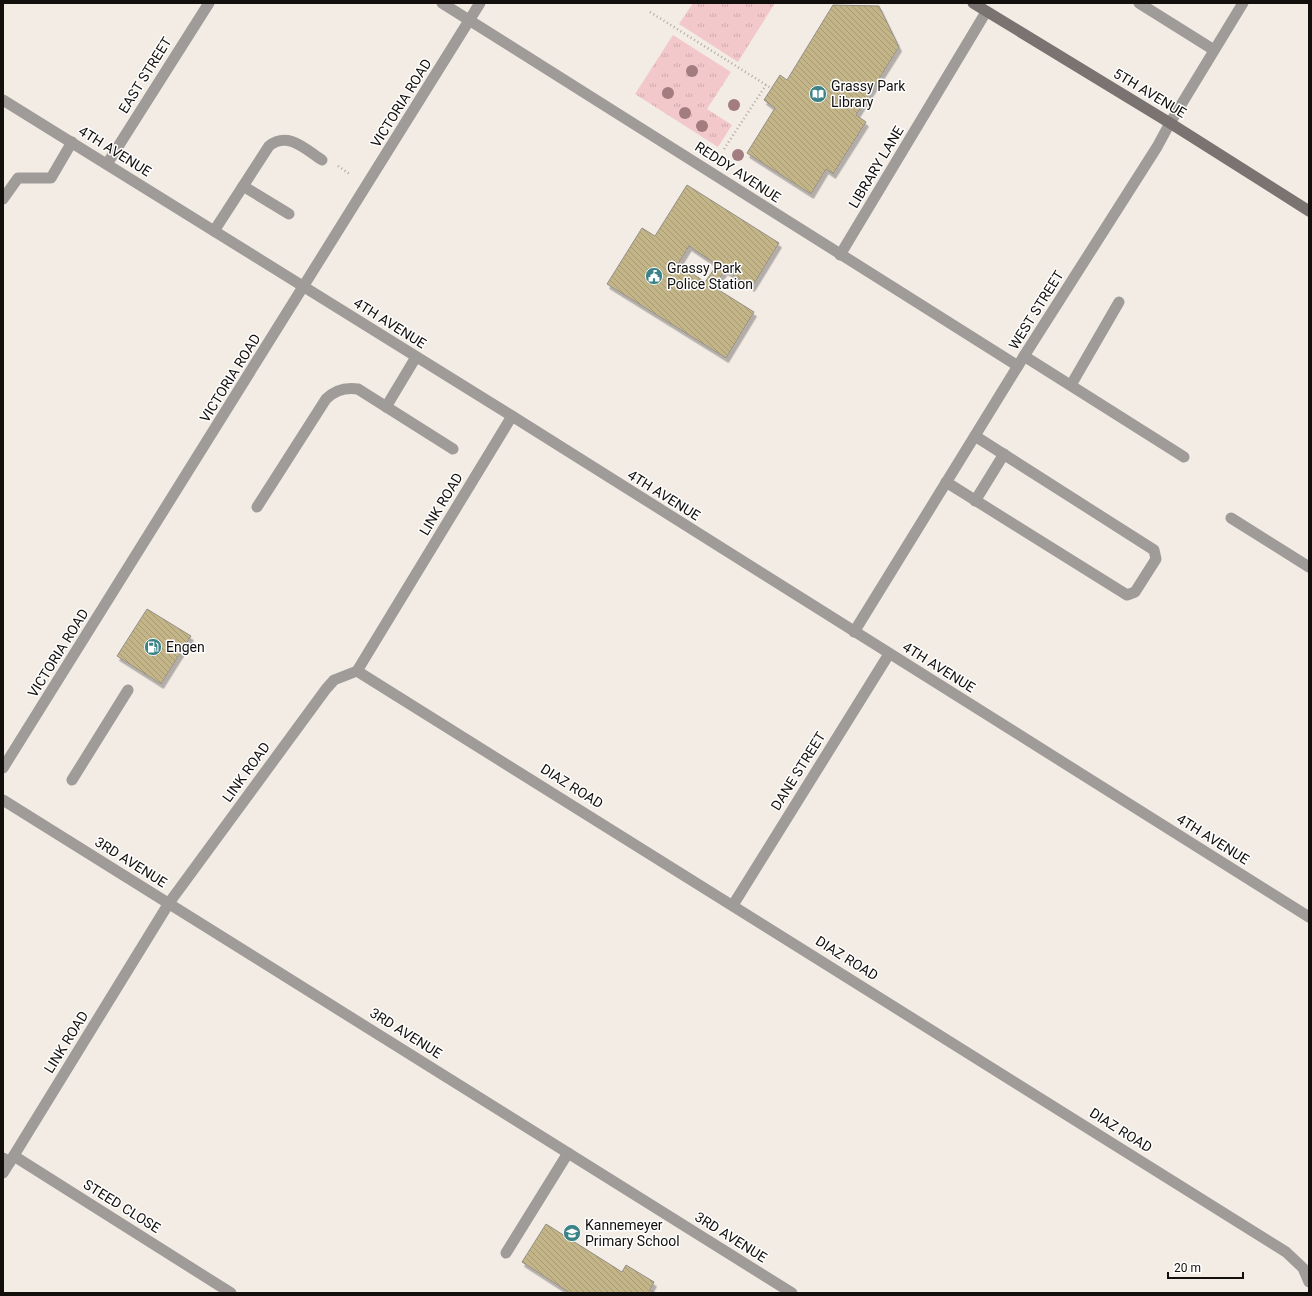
<svg xmlns="http://www.w3.org/2000/svg" width="1312" height="1296" font-family="Roboto,sans-serif">
<style>
.grass{fill:url(#grass-tufts)}
.building{fill:url(#building-back-hatch);stroke:#939089;fill-rule:evenodd;filter:url(#shadow)}
.lines{fill:none;stroke-linecap:round;stroke-linejoin:round}
.path{stroke:#aea9a3;stroke-width:2.5;stroke-dasharray:1 3;stroke-linecap:butt}
.service{stroke:#9f9b99;stroke-width:11}
.minor{stroke:#9f9b99;stroke-width:11}
.tertiary{stroke:#9f9b99;stroke-width:11}
.secondary{stroke:#797371;stroke-width:11}
.tree{fill:#a27c7f}
.labels{text-anchor:middle;dominant-baseline:central;stroke-width:3;stroke-linejoin:round;paint-order:stroke}
.street-label{font-size:14px;fill:#120f0d;stroke:#fff}
.poi-label{font-size:14px;fill:#120f0d;stroke:#fff;text-anchor:start}
</style>
<defs>
<pattern id="grass-tufts" width="24" height="20" patternUnits="userSpaceOnUse"><rect width="24" height="20" fill="#f2c8cb"/><path d="M3 7l-1-3M5 7V3M7 7l1-3M15 17l-1-3M17 17v-4M19 17l1-3" fill="none" stroke="#ceabad"/></pattern>
<pattern id="building-back-hatch" width="6" height="6" patternUnits="userSpaceOnUse"><rect width="6" height="6" fill="#c3b588"/><path d="M-1 5l2 2M0 0l6 6M5-1l2 2" fill="none" stroke="#a69a74"/></pattern>
<filter id="shadow"><feDropShadow dx="2.5" dy="4.5" stdDeviation="0" flood-color="#0004"/></filter>
</defs>
<rect width="100%" height="100%" fill="#f3ece5"/>
<!-- grass -->
<g class="grass">
<polygon points="693,3 775,3 738,62 679,24"/>
<polygon points="673,35 731,72 707,109 732,125 718,147 635,94"/>
</g>
<!-- building -->
<g class="building">
<polygon points="833,5 879,6 899,47 856,115 866,122 833,174 826,169 811,194 747,153 775,108 764,100 780,75 787,80"/>
<path d="M687 185 779 243 752 287 725 270 714 287 754 312 726 358 607 284 642 228 655 236ZM689 246 717 265 705 282 678 264Z"/>
<polygon points="147,609 191,636 161,684 117,656"/>
<polygon points="546,1224 622,1272 626,1265 654,1282 650,1290 655,1293 570,1293 522,1262"/>
</g>
<g class="lines">
<!-- path -->
<g class="path">
<polyline points="650,12 771,88"/>
<polyline points="724,149 766,85"/>
<polyline points="338,166 351,175"/>
</g>
<!-- service -->
<g class="service">
<polyline points="1139,3 1214,50"/>
<polyline points="243,186 289,214"/>
<polyline points="3,199 18,178 51,178 72,142"/>
<path d="M214 231 269 146C288 131 305 149 322 160"/>
<polyline points="1024,356 1184,457"/>
<polyline points="1071,385 1119,302"/>
<polyline points="386,407 416,357"/>
<polyline points="946,482 1127,595 1135,592 1156,559 1154,550 975,436"/>
<polyline points="975,501 1004,454"/>
<path d="M257 507 326 399C335 390 345 387 358 389L453 449"/>
<polyline points="72,780 128,690"/>
<polyline points="3,1158 10,1162"/>
<polyline points="506,1253 568,1153"/>
</g>
<!-- minor -->
<g class="minor">
<polyline points="442,3 1018,366"/>
<polyline points="3,100 512,416 1309,917"/>
<polyline points="107,164 209,3"/>
<polyline points="840,255 986,12"/>
<polyline points="1231,518 1309,567"/>
<polyline points="854,632 1024,356 1157,147 1170,123 1243,3"/>
<polyline points="357,671 1286,1252 1303,1268 1309,1282"/>
<polyline points="3,800 792,1293"/>
<polyline points="733,905 889,654"/>
<polyline points="14,1156 231,1293"/>
<polyline points="3,1173 169,903 326,689 334,680 357,671 512,416"/>
</g>
<!-- tertiary -->
<polyline class="tertiary" points="3,768 480,3"/>
<!-- secondary -->
<polyline class="secondary" points="973,3 1170,123 1309,211"/>
</g>
<!-- trees -->
<g class="tree">
<circle cx="692" cy="71" r="6"/>
<circle cx="668" cy="93" r="6"/>
<circle cx="734" cy="105" r="6"/>
<circle cx="685" cy="113" r="6"/>
<circle cx="702" cy="126" r="6"/>
<circle cx="738" cy="155" r="6"/>
</g>
<!-- icons -->
<defs>
<symbol id="library-disc" viewBox="-11 -11 22 22"><circle r="9.5" fill="#3b8387" stroke="#fff"/><path d="M-6-4Q-3-5.5-.7-3.5V5Q-3 3-6 4ZM6-4Q3-5.5 .7-3.5V5Q3 3 6 4Z" fill="#fff"/></symbol>
<symbol id="civic-disc" viewBox="-11 -11 22 22"><circle r="9.5" fill="#3b8387" stroke="#fff"/><path d="M-.6-6.5H3V-4.5H.6V-3L4-1V1h2V6H-6V1h2V-1L-.6-3ZM-1.2 2.5V6h2.4V2.5Z" fill="#fff"/></symbol>
<symbol id="fuel-disc" viewBox="-11 -11 22 22"><circle r="9.5" fill="#3b8387" stroke="#fff"/><path d="M-5.5-6h7V0h2V4h1.3V-2.5L3-4.5l.8-.8L6-3V5H2.5V1h-1V6h-7ZM-4.2-4.7v3.2H.2V-4.7Z" fill="#fff"/></symbol>
<symbol id="school-disc" viewBox="-11 -11 22 22"><circle r="9.5" fill="#3b8387" stroke="#fff"/><path d="M0-5L7-2L0 1L-7-2ZM-4 1L0 2.5L4 1V4Q0 6-4 4Z" fill="#fff"/></symbol>
</defs>
<g fill-rule="evenodd">
<use href="#library-disc" x="808" y="84" width="20" height="20"/>
<use href="#civic-disc" x="644" y="266" width="20" height="20"/>
<use href="#fuel-disc" x="143" y="637" width="20" height="20"/>
<use href="#school-disc" x="562" y="1223" width="20" height="20"/>
</g>
<g class="labels">
<!-- street labels -->
<g class="street-label">
<text transform="translate(145 75) rotate(-58)">EAST STREET</text>
<text transform="translate(1150 93) rotate(31)">5TH AVENUE</text>
<text transform="translate(401 103) rotate(-58)">VICTORIA ROAD</text>
<text transform="translate(115 151) rotate(32)">4TH AVENUE</text>
<text transform="translate(876 167) rotate(-59)">LIBRARY LANE</text>
<text transform="translate(738 172) rotate(33)">REDDY AVENUE</text>
<text transform="translate(1036 310) rotate(-58)">WEST STREET</text>
<text transform="translate(390 323) rotate(32)">4TH AVENUE</text>
<text transform="translate(230 378) rotate(-58)">VICTORIA ROAD</text>
<text transform="translate(664 495) rotate(32)">4TH AVENUE</text>
<text transform="translate(441 504) rotate(-59)">LINK ROAD</text>
<text transform="translate(58 653) rotate(-58)">VICTORIA ROAD</text>
<text transform="translate(939 667) rotate(32)">4TH AVENUE</text>
<text transform="translate(798 771) rotate(-58)">DANE STREET</text>
<text transform="translate(246 772) rotate(-54)">LINK ROAD</text>
<text transform="translate(572 786) rotate(32)">DIAZ ROAD</text>
<text transform="translate(1213 839) rotate(32)">4TH AVENUE</text>
<text transform="translate(131 862) rotate(32)">3RD AVENUE</text>
<text transform="translate(847 958) rotate(32)">DIAZ ROAD</text>
<text transform="translate(406 1033) rotate(32)">3RD AVENUE</text>
<text transform="translate(66 1042) rotate(-58)">LINK ROAD</text>
<text transform="translate(1121 1130) rotate(32)">DIAZ ROAD</text>
<text transform="translate(122 1206) rotate(32)">STEED CLOSE</text>
<text transform="translate(731 1237) rotate(32)">3RD AVENUE</text>
</g>
<!-- poi labels -->
<g class="poi-label">
<text x="831" y="86">Grassy Park<tspan x="831" dy="16">Library</tspan></text>
<text x="667" y="268">Grassy Park<tspan x="667" dy="16">Police Station</tspan></text>
<text x="166" y="647">Engen</text>
<text x="585" y="1225">Kannemeyer<tspan x="585" dy="16">Primary School</tspan></text>
</g>
</g>
<!-- border -->
<rect width="1312" height="1296" fill="none" stroke="#120f0d" stroke-width="8"/>
<!-- scale -->
<path d="M1168 1272v6h75v-6" fill="none" stroke="#120f0d" stroke-width="2"/>
<text x="1174" y="1272" font-size="12" fill="#120f0d" stroke="#ffffff" stroke-width="3" paint-order="stroke">20 m</text>
</svg>
